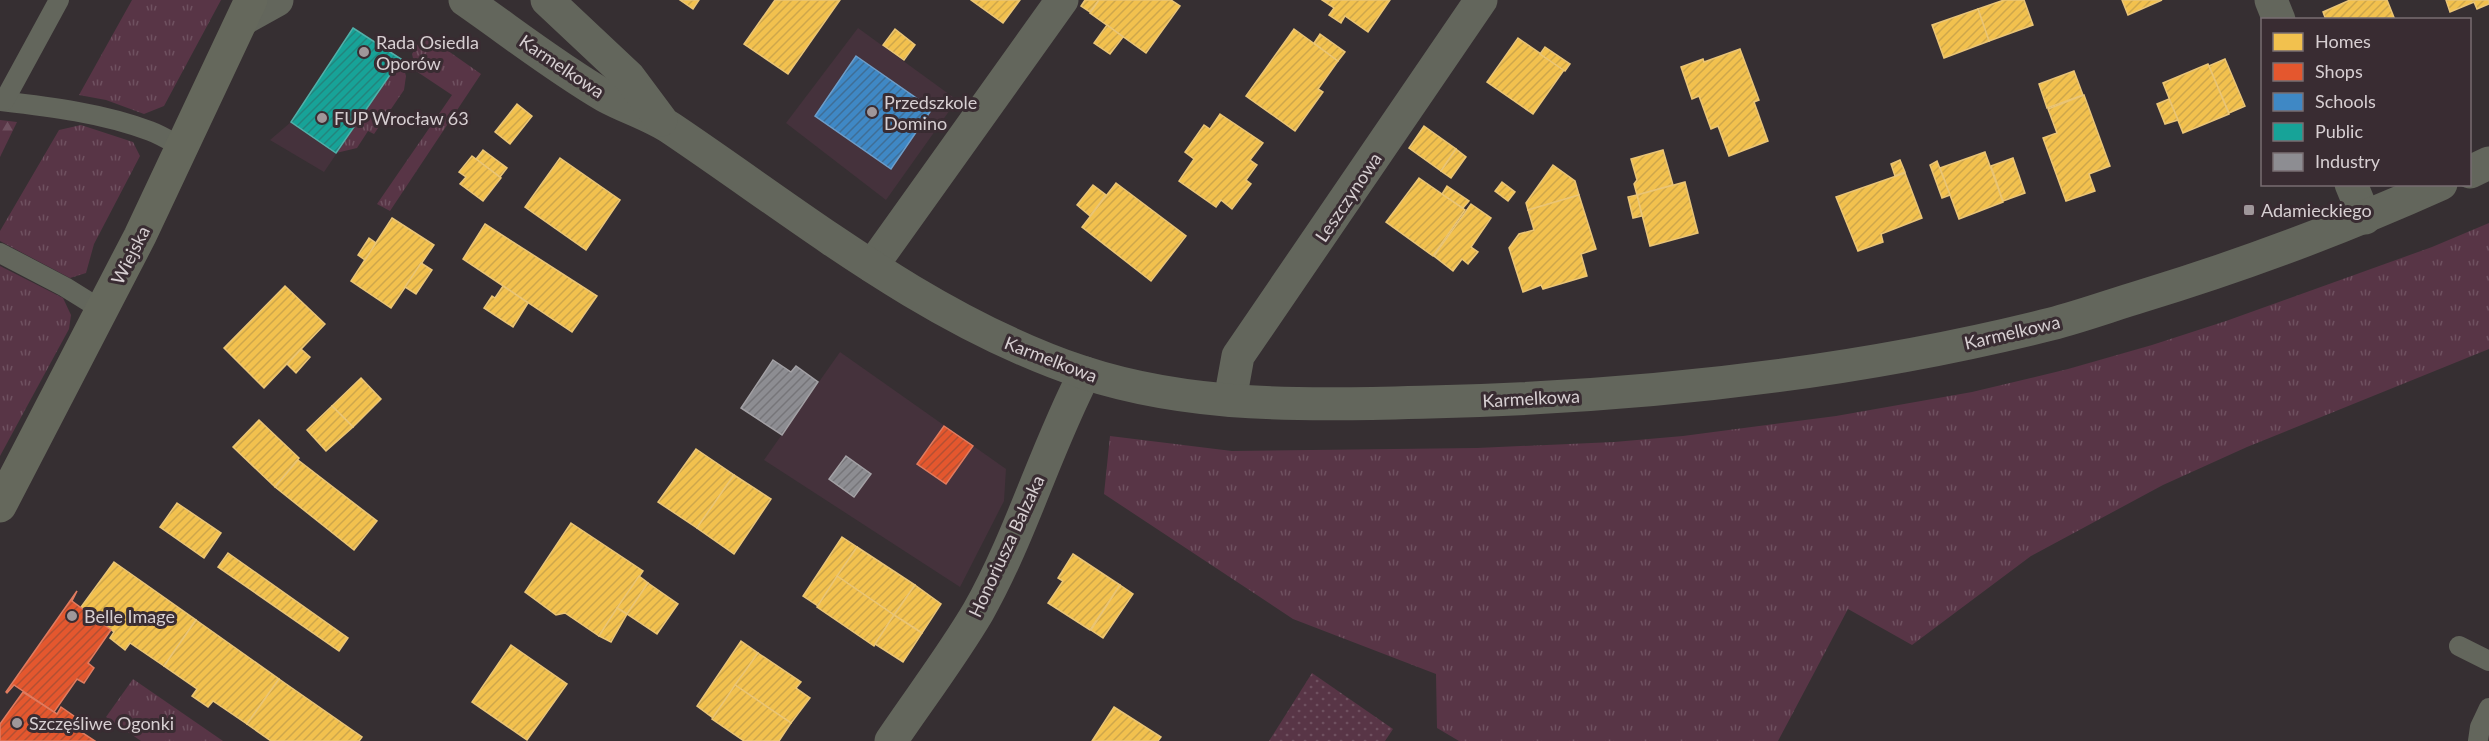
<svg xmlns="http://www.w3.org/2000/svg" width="2489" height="741" font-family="Lato,sans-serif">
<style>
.built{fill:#45323c}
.grass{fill:url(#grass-tufts)}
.forest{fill:url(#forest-firs)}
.garden{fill:url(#garden-dots)}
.homes{fill:url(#homes-hatch);stroke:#eac576;stroke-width:1.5}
.shops{fill:url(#shops-hatch);stroke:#e07b5f;stroke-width:1.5}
.schools{fill:url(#schools-hatch);stroke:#6d9dc9;stroke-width:1.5}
.public{fill:url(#public-hatch);stroke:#51b0a9;stroke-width:1.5}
.industry{fill:url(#industry-hatch);stroke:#a3a1a5;stroke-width:1.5}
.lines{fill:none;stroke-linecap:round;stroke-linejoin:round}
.service{stroke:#63665c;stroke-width:20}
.minor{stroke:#63665c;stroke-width:33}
.tertiary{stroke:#63665c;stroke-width:33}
.secondary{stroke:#65685c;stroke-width:33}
.poi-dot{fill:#9f979a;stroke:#392c32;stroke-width:2}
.labels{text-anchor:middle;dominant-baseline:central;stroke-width:6;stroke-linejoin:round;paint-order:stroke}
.poi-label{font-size:18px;fill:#d7cfd2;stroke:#392c32;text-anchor:start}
.street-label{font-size:18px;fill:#d7cfd2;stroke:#392c32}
</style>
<defs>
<pattern id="grass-tufts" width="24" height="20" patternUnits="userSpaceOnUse" patternTransform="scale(1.5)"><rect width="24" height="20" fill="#583546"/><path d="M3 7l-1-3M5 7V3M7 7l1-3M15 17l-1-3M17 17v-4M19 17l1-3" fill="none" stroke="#6f5160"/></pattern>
<pattern id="forest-firs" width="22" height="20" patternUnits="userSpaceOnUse" patternTransform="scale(1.5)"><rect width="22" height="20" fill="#583546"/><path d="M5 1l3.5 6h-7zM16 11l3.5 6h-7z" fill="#6f5160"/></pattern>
<pattern id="garden-dots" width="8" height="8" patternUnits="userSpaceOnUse" patternTransform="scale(1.5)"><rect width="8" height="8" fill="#583546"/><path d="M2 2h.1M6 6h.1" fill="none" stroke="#6f5160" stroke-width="1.8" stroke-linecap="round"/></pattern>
<pattern id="homes-hatch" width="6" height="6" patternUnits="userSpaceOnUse" patternTransform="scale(1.5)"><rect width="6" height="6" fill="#f2c14e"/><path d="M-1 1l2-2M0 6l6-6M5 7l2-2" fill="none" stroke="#cea74b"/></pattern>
<pattern id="shops-hatch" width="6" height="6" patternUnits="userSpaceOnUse" patternTransform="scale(1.5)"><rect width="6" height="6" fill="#e4572e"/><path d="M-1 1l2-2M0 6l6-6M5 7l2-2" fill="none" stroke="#b35033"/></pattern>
<pattern id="schools-hatch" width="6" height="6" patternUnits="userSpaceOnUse" patternTransform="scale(1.5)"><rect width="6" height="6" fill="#3f88c5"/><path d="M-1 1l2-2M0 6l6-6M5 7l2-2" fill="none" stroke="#3f6e96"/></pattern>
<pattern id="public-hatch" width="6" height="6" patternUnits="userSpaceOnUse" patternTransform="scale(1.5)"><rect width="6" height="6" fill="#17a398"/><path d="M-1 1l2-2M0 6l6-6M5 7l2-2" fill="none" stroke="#23857d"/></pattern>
<pattern id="industry-hatch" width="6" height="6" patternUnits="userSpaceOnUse" patternTransform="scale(1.5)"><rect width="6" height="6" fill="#8d8d92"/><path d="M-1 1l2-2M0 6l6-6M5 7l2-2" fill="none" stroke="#767579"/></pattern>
</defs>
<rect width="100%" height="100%" fill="#362f32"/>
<!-- built -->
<g class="built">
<polygon points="353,28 401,59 324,172 270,140 291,122"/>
<polygon points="858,28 957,100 886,200 786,123"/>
<polygon points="840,352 1006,469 1004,501 960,587 764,460"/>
</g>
<!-- grass -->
<g class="grass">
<polygon points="132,0 221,0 164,106 144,114 106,100 79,95"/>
<polygon points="424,34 481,74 390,211 377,204 452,95 416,71 412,54"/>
<polygon points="401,59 406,76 404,90 374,134 368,131 357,148 336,153"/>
<polygon points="81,125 133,142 140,156 94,244 86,273 70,278 0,241 0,231 59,130"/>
<polygon points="2489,223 2489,349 2247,447 2163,485 2031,556 1912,645 1848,609 1778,741 1459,741 1437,728 1436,674 1293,619 1104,494 1110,436 1232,451 1477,448 1614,442 1683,436 1836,416 1972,392 2068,369 2152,345 2226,321 2432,247"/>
<polygon points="0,266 63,298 71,315 69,329 0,456"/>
<polygon points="133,679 223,741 141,741 106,717"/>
</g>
<!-- forest -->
<polygon class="forest" points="0,120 17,122 0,157"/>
<!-- garden -->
<polygon class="garden" points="1312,673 1393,729 1385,741 1269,741"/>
<!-- homes -->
<g class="homes">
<polygon points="680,0 699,0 693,9"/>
<polygon points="775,0 840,0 788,74 744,44"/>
<polygon points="971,0 1020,0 1003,23"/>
<polygon points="1085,0 1099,0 1090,12 1081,6"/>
<polygon points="1171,0 1180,6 1146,53 1090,13 1099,0"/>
<polygon points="1322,0 1390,0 1368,32 1345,16 1341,23 1329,15 1334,8"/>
<polygon points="2004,0 2024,0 2033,25 1989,41 1978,9"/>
<polygon points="2122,0 2162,0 2128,15"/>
<polygon points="2350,0 2387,0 2395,20 2326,20 2323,12"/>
<polygon points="2446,0 2489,0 2489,4 2477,9 2474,2 2450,12"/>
<polygon points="1978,9 1989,41 1944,58 1932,25"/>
<polygon points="1107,25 1123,37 1110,54 1094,43"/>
<polygon points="895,29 915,45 904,60 883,45"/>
<polygon points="1294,29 1338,61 1318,89 1323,92 1295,131 1246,96"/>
<polygon points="1320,34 1345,52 1338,61 1314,43"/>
<polygon points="1518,38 1564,70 1533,114 1487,82"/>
<polygon points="1545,47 1570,64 1565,71 1540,54"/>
<polygon points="1740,49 1759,100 1754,102 1768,141 1729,156 1718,126 1711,129 1699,96 1692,99 1681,67 1703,59 1704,62"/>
<polygon points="2225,59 2245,106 2229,113 2209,66"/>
<polygon points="2208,64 2229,114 2183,133 2163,83"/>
<polygon points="2074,71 2083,95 2047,108 2039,84"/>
<polygon points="2084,95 2110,166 2089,174 2095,191 2066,201 2043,138 2057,133 2048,109"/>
<polygon points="2169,99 2178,120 2165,124 2157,104"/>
<polygon points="517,104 532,116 510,144 495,132"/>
<polygon points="1220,114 1263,143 1250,160 1257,165 1246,180 1251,184 1232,209 1221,200 1216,207 1179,181 1194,159 1185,152 1204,125 1210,129"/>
<polygon points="1424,126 1456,149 1441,171 1409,148"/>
<polygon points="1456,149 1466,157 1451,178 1441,171"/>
<polygon points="483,150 507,168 500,177 476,159"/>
<polygon points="1663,150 1673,185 1637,195 1634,184 1637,180 1631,159"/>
<polygon points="1985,152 2003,202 1959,219 1940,168"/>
<polygon points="472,156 501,178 483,201 460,184 466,177 459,172"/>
<polygon points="560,158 620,200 586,250 525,207"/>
<polygon points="2013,158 2025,193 2003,201 1991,166"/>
<polygon points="1900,160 1905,172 1895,176 1891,164"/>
<polygon points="1937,161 1950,195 1942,198 1930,165"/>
<polygon points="1553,165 1575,181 1579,195 1528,210 1526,203"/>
<polygon points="1905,173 1922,218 1881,234 1883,242 1858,251 1836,197"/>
<polygon points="1419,178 1465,210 1433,256 1386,222"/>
<polygon points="1502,182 1515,192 1508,201 1495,191"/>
<polygon points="1685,182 1698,233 1650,246 1637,195"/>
<polygon points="1116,183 1186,236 1151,281 1082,227"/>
<polygon points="1093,185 1106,195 1090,216 1077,205"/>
<polygon points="1447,186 1469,201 1463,208 1442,194"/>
<polygon points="1579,195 1596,249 1581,254 1587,276 1543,289 1541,285 1523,292 1509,248 1519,234 1534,230 1528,210"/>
<polygon points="1637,195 1642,216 1633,218 1628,197"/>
<polygon points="1471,204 1491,218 1471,247 1478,252 1468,264 1462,259 1453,271 1434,256"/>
<polygon points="392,218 434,245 391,308 351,281"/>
<polygon points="485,224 597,296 572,332 463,259"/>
<polygon points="369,238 376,243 365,260 358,255"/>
<polygon points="421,263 432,270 416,294 405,287"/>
<polygon points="285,286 325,324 264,388 224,348"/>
<polygon points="503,286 528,303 513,327 484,308 492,296 495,298"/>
<polygon points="301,349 310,357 296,373 287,364"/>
<polygon points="361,378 381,399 353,427 332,406"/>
<polygon points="332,406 353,427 326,451 307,430"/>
<polygon points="259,420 299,458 275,487 233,447"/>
<polygon points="696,449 734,475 697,528 658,502"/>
<polygon points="298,460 377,521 354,550 275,487"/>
<polygon points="734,475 771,499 734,554 697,528"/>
<polygon points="177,503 221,533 204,558 160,527"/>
<polygon points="571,523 643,571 599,636 565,613 556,615 525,592"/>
<polygon points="842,537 857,547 818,606 803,596"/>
<polygon points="857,547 915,585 894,615 837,576"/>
<polygon points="228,553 348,638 339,651 218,567"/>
<polygon points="1073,554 1120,585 1090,630 1048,603 1063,581 1058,578"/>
<polygon points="114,562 196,620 164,666 130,643 125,650 110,638 114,632 81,607"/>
<polygon points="639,576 648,583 627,614 617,608"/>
<polygon points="837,576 894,615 874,646 817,607"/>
<polygon points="648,583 678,604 657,634 627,614"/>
<polygon points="915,585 941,604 922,633 894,615"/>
<polygon points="1120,585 1133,594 1103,638 1091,630"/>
<polygon points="617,608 627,614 611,642 599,636"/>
<polygon points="894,615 922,633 903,662 875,644"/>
<polygon points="196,620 279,679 247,724 213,701 208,707 192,696 197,689 164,666"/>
<polygon points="741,641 758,653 713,718 697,706"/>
<polygon points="511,645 567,684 527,740 472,702"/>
<polygon points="758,653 801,682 796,688 810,698 791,723 735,685"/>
<polygon points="279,679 362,737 359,741 271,741 247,724"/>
<polygon points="735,685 791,723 779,741 744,741 712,719"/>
<polygon points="1114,707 1161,737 1158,741 1092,741"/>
</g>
<!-- shops -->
<g class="shops">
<polygon points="944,426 973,446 946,484 917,464"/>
<polygon points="77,591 72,601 111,630 88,663 94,668 84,683 77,679 54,712 14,685 7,693 6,692"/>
<polygon points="23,692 57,714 61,707 78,719 72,726 95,741 0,741 0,724"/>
</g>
<!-- schools -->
<polygon class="schools" points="856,56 932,109 891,169 815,116"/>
<!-- public -->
<polygon class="public" points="353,28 401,59 336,153 291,122"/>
<!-- industry -->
<g class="industry">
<polygon points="773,360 791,372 796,366 818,382 782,435 741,408"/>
<polygon points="846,456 871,474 854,497 829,479"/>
</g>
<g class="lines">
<!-- service -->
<g class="service">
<path d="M0 101C51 107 102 113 150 131 161 135 172 142 183 148"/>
<polyline points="4,101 59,0"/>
<polyline points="0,253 65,287 102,310"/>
<polyline points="2459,646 2489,661"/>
<polyline points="2478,741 2480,727 2489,708"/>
</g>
<!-- minor -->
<g class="minor">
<polyline points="2271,0 2279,20"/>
<polyline points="2351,184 2365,218"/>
<polyline points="872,266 1062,0"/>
<polyline points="1230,400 1238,356 1481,0"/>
<path d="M891 741C920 698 952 656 978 612 1021 536 1045 450 1085 373"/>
</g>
<!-- tertiary -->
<g class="tertiary">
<path d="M465 0C511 32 557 68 605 96 627 108 651 115 672 129 804 218 930 321 1082 372 1194 409 1313 405 1430 402 1638 397 1848 375 2051 324 2082 316 2112 305 2142 296 2244 265 2343 228 2441 184"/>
<polyline points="547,0 629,77 661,120"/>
<polyline points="243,19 277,0"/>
<polyline points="2470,172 2489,163"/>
</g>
<!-- secondary -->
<polyline class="secondary" points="0,506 140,236 251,0"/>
</g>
<!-- markers -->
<g class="poi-dot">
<circle cx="364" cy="52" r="6"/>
<circle cx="872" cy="112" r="6"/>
<circle cx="322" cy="118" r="6"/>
<rect x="2243" y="204" width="12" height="12" rx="3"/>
<circle cx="72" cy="616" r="6"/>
<circle cx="17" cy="723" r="6"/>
</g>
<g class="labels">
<!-- poi labels -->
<g class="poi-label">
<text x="376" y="42">Rada Osiedla<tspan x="376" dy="21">Oporów</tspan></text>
<text x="884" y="102">Przedszkole<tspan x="884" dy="21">Domino</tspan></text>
<text x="334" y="118">FUP Wrocław 63</text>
<text x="2261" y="210">Adamieckiego</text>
<text x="84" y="616">Belle Image</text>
<text x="29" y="723">Szczęśliwe Ogonki</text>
</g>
<!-- street labels -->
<g class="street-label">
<text transform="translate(562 66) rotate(34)">Karmelkowa</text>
<text transform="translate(1348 197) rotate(-56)">Leszczynowa</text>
<text transform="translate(130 255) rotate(-63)">Wiejska</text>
<text transform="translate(2012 332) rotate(-13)">Karmelkowa</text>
<text transform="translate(1051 359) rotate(21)">Karmelkowa</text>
<text transform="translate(1531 398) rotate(-3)">Karmelkowa</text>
<text transform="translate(1006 546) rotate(-65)">Honoriusza Balzaka</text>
</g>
</g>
<!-- legend -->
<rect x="2261" y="18" width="210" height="168" fill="#392c32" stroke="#786d72" stroke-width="1.5"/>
<rect x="2273" y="33" width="30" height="18" fill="#f2c14e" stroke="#786d72" stroke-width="1.5"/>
<text x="2315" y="48" font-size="18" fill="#d7cfd2">Homes</text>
<rect x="2273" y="63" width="30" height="18" fill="#e4572e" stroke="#786d72" stroke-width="1.5"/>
<text x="2315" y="78" font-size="18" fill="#d7cfd2">Shops</text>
<rect x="2273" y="93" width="30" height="18" fill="#3f88c5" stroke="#786d72" stroke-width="1.5"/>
<text x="2315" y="108" font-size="18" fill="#d7cfd2">Schools</text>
<rect x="2273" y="123" width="30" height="18" fill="#17a398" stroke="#786d72" stroke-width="1.5"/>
<text x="2315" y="138" font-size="18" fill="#d7cfd2">Public</text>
<rect x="2273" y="153" width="30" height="18" fill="#8d8d92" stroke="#786d72" stroke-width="1.5"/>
<text x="2315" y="168" font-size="18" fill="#d7cfd2">Industry</text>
</svg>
